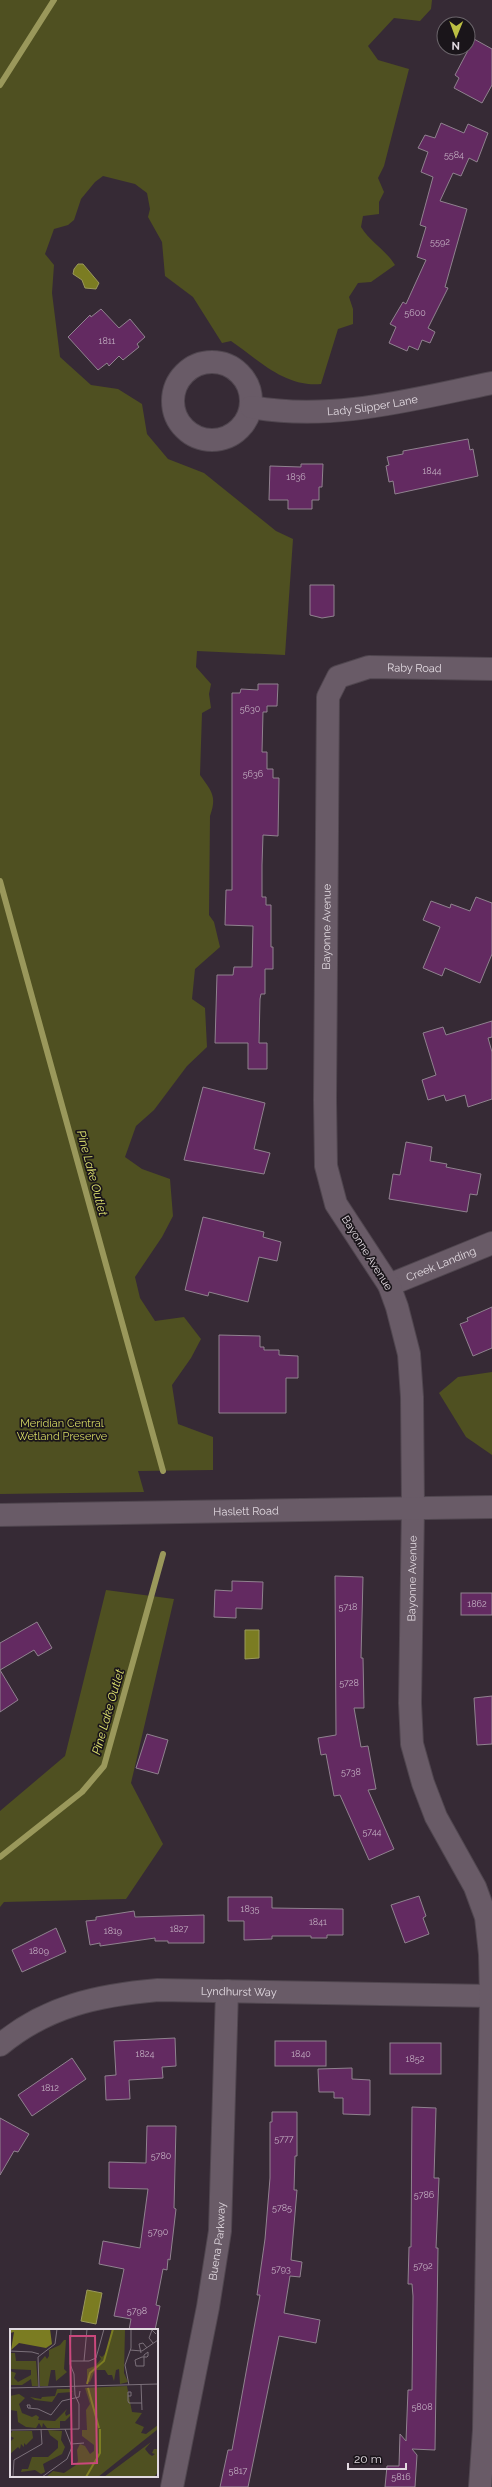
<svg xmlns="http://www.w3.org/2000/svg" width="492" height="2487" font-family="Raleway,sans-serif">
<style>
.green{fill:#4f5021}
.water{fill:#7b7c22;stroke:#9a985b}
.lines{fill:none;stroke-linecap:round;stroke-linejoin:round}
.stream{stroke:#9a985b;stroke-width:6}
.building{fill:#632a61;stroke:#90828f}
.street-casing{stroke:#50464f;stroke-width:24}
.secondary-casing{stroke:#50464f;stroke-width:24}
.street{stroke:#695b67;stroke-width:22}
.secondary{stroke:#695b67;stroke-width:22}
.labels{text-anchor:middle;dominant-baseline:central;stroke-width:3.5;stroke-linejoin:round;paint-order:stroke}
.number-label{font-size:9px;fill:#c2aec1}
.street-label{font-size:11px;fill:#e2dae1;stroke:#1a151a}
.park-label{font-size:11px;fill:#d4d863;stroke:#1a151a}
.water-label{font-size:12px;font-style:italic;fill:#e0e46f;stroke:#1a151a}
.inset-river{fill:none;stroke:#7b7c22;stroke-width:2}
.inset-road{fill:none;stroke:#7b707a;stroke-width:1}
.view{fill:#ca487c;fill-opacity:0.15;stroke:#ca487c;stroke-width:2}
.inset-edge{fill:none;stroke:#e2dae1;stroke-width:2}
</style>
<rect width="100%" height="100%" fill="#362a35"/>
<!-- green -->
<g class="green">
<path d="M0 0H432L431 9 420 21 394 18 368 46 378 60 409 69 384 166 378 178 384 192 379 202V214L363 216 361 227C371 243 385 249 395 265L371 282 358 283 349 297 353 309V324L338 329 321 384C284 387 259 360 231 341L222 343 193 297 165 276 162 242 148 217 150 209 147 193 135 184 103 176 95 182 81 199 74 220 68 225 54 229 45 254 54 265 52 293 60 357 91 385 118 389 142 404 147 434 168 459 204 473 276 531 293 539 285 655 197 651 196 667 211 684 209 694 211 708 202 713 200 775C212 792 217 796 210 816L209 915 214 922 220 947 195 969 192 999 205 1008 207 1047 187 1066 154 1110 136 1126 125 1157 142 1169 170 1179 173 1216 162 1237 135 1277 140 1298 155 1321 184 1317 201 1339 191 1358 172 1385 178 1424 213 1437V1470L138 1471 144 1492 0 1494Z"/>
<polygon points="492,1372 492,1455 466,1437 439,1393 458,1377"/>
<polygon points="106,1590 174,1599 131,1783 163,1844 126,1899 4,1902 0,1907 0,1811 65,1756"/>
</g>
<!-- water -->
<g class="water">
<polygon points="78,264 83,264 99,283 96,289 85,288 82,280 73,274 74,269"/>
<polygon points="245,1630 259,1630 259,1658 245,1659"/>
<polygon points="87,2290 102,2293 96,2324 81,2321"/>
</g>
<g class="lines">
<!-- stream -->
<g class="stream">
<polyline points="0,85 54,0"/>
<polyline points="0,881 163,1471"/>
<polyline points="0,1857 82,1792 104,1766 163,1554"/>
</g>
</g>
<!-- building -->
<g class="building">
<polygon points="474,39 492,49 492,85 482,103 454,88 459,78 455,75"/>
<polygon points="441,123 464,133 468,124 488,133 477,162 469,158 461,176 453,173 440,201 467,209 445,287 448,288 428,328 435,332 430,343 422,340 418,350 409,346 407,351 389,343 396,327 390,324 403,302 406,304 426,260 417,257 426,227 420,225 433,177 421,172 428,152 418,148 425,135 435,138"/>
<polygon points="101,309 119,328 130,319 145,337 137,344 139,347 123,360 119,356 109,366 107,363 98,370 68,337 90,315 91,317"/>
<polygon points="468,439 470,450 473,449 478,476 395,494 393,481 389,482 386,466 389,465 387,457 403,454 403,451"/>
<polygon points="301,464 323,464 322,487 319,487 319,500 312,500 312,509 288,509 288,500 269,500 270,466 301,467"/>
<polygon points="310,585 334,585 334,616 322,618 310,615"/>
<polygon points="258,684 278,684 277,706 267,706 267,712 263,712 262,752 267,752 267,769 273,769 273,778 279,778 278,836 263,835 262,865 262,897 266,897 266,905 271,905 271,947 273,947 273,969 265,969 265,994 261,994 260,999 259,1043 267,1043 267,1069 248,1069 248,1043 215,1043 217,975 233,975 234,967 252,967 253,926 225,925 226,890 232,890 232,693 240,693 241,689 258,690"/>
<polygon points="476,897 492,903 492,954 480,983 445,968 442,976 423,968 440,927 423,920 431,901 450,908 451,904 470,911"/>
<polygon points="492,1021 492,1037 488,1038 492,1052 492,1099 468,1107 465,1095 446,1101 444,1095 428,1100 422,1080 436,1075 423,1033 443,1027 446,1035"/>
<polygon points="203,1087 265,1103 254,1149 270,1153 264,1174 184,1160"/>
<polygon points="406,1142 432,1147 430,1161 447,1164 446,1167 481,1174 477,1195 470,1194 467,1212 389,1199 393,1174 400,1175"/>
<polygon points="203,1217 264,1232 263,1237 281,1242 277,1261 259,1257 248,1302 209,1292 208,1296 185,1290"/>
<polygon points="492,1307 492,1348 473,1356 460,1324 468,1321 467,1318"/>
<polygon points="219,1335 260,1336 260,1347 264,1347 264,1350 279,1350 279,1355 298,1356 298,1378 286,1378 286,1413 219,1413"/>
<polygon points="335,1576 363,1577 361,1658 363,1658 364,1708 354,1708 361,1747 368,1746 376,1789 368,1790 394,1849 369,1860 340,1795 334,1796 326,1754 321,1755 318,1738 336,1735"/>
<polygon points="232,1581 263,1582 262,1609 236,1608 236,1618 214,1617 215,1590 232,1591"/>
<rect x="461" y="1593" width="31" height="22"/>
<polygon points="37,1622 52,1648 38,1656 34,1650 0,1670 0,1643"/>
<polygon points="0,1670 18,1700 0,1712"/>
<polygon points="492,1696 492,1744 477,1745 474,1698"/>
<polygon points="147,1734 168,1740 158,1774 136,1768"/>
<polygon points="419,1896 426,1916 423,1918 429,1934 405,1943 391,1905"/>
<polygon points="228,1897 272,1897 272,1908 343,1909 343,1935 327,1935 327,1938 311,1938 311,1936 272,1936 272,1939 244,1940 244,1921 228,1921"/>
<polygon points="134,1911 135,1917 204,1915 204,1943 168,1943 168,1941 155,1941 155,1938 100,1946 100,1943 90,1945 86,1921 96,1920 96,1917"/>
<polygon points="56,1928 66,1952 22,1972 12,1950"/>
<polygon points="175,2038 176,2066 162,2067 163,2078 129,2080 130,2099 106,2100 105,2076 116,2075 114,2041"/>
<rect x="275" y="2041" width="51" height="25"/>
<rect x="390" y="2043" width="51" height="31"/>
<polygon points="72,2058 86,2079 32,2116 18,2095"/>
<polygon points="352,2068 352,2079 370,2080 370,2115 343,2114 343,2098 334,2098 334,2092 319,2092 318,2069"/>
<polygon points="412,2107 436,2108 434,2178 439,2178 436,2248 438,2248 435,2450 412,2449 417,2455 415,2487 385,2487 387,2466 399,2466 400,2434 406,2441 408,2390 412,2390 413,2296 412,2284 408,2284 409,2247 411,2247"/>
<polygon points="272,2112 297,2112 297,2156 295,2156 294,2190 297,2190 291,2260 302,2262 300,2277 290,2276 284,2313 320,2320 316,2343 279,2336 248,2487 220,2487 228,2450 232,2450 260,2295 257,2295 265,2239 270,2178 270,2122 272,2122"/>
<polygon points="0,2118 29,2134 18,2152 14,2151 0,2175"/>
<polygon points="147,2126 176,2126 174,2208 176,2209 170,2260 168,2259 167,2270 163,2269 156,2305 160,2306 155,2330 129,2330 131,2319 114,2316 124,2269 99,2264 103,2241 140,2248 148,2189 109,2188 109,2162 146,2163"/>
</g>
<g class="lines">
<defs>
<g id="street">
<circle cx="212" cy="401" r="39"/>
<path id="s1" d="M251 407C332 422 413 399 492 383"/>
<path id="s2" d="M389 1285 492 1243"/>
<path id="s3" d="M0 2045C47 2006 99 1995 158 1990L491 1996"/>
<path id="s4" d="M172 2487 208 2307 220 2231 227 1991"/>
<path id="s5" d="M480 2487 484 2430 491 1996 490 1954 486 1917 475 1887 436 1817 423 1783 412 1744 410 1703 413 1508 412 1397 409 1354 397 1307 389 1285 336 1204 326 1166 325 1100 328 697 338 677 369 667 492 669"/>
</g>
<g id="secondary">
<path id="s6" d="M0 1515 492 1507"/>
</g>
</defs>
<!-- street casing -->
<use href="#street" class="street-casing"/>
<!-- secondary casing -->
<use href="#secondary" class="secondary-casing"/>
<!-- street -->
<use href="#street" class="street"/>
<!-- secondary -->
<use href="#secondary" class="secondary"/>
</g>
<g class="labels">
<!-- number labels -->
<g class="number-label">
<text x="454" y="155">5584</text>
<text x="440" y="242">5592</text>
<text x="415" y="313">5600</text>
<text x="107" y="341">1811</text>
<text x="432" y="471">1844</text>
<text x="296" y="477">1836</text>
<text x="250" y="709">5630</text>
<text x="253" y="774">5636</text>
<text x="477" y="1604">1862</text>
<text x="348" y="1607">5718</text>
<text x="349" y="1683">5728</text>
<text x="351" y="1772">5738</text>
<text x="372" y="1832">5744</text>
<text x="250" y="1909">1835</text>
<text x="318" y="1922">1841</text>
<text x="179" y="1929">1827</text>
<text x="113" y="1931">1819</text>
<text x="39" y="1951">1809</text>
<text x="145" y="2054">1824</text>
<text x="301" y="2054">1840</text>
<text x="415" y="2059">1852</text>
<text x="50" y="2088">1812</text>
<text x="284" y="2139">5777</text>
<text x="161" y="2156">5780</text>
<text x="424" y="2195">5786</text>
<text x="282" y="2208">5785</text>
<text x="158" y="2232">5790</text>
<text x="423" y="2266">5792</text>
<text x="281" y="2269">5793</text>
<text x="137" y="2311">5798</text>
<text x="422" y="2407">5808</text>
<text x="238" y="2471">5817</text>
<text x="401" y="2477">5816</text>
</g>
<!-- street labels -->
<g class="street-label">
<text stroke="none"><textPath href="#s1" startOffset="122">Lady Slipper Lane</textPath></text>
<text stroke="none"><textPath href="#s5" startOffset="1927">Raby Road</textPath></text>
<text stroke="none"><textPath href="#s5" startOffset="1597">Bayonne Avenue</textPath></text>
<text transform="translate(367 1253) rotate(58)">Bayonne Avenue</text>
<text stroke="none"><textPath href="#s2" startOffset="56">Creek Landing</textPath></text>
<text stroke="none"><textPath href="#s6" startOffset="246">Haslett Road</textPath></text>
<text stroke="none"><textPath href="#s5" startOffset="925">Bayonne Avenue</textPath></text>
<text stroke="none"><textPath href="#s3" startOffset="251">Lyndhurst Way</textPath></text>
<text stroke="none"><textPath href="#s4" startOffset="250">Buena Parkway</textPath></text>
</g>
<!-- park labels -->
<g class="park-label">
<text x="62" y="1423">Meridian Central<tspan x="62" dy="13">Wetland Preserve</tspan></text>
</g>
<!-- water labels -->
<g class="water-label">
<text transform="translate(92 1173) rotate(75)">Pine Lake Outlet</text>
<text transform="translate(108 1712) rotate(-74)">Pine Lake Outlet</text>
</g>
</g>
<!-- overview -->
<g transform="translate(10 2329)">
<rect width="148" height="148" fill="#362a35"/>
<path d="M102 0H115L114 44 118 53 110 55 109 40 106 41 104 52 102 46H98L95 41H85L80 53 77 52V40L85 37 91 30 89 26 92 28 97 23ZM54 11H56L54 40 57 43 46 52 45 41H41L38 57H30L29 34 35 27 37 30 39 27V21L50 16ZM0 24H5L6 32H26L28 57H22L21 50 12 56H1L0 42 6 44 4 49 8 53 21 46V41L0 40ZM117 57 122 83 132 84 125 94 134 98 131 104 136 105 148 96V100L88 148H36L43 142 54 144 66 136 68 132 67 121 70 115 75 117 80 125 84 122V116L72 107V101H77L76 81 80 75 75 59ZM47 60H60L63 63 48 64 42 73 25 71 20 68 31 70 32 68 45 67ZM9 65 15 69 9 75 12 84 22 88 26 86 29 88 28 91 45 92 57 80 55 84 56 87 61 84 60 87 55 92H50V99H37L33 94 32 99 29 94 26 99 16 98 8 93 7 82 0 81V67ZM38 101 52 102 51 111 55 118 52 125 33 135 35 143 31 145 25 141 11 143 12 140H18L22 128H38L48 119V112L40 106ZM2 102H22L23 109 16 116 14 114V118L11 115 10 120 8 118 0 125V113L4 109 0 107ZM141 113 135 120 139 125 142 127 145 125 142 124 144 120H148V143L145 147 94 148Z" fill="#4f5021"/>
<path d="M0 0H40L42 15 36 19 9 14 1 21 4 3 0 4Z" fill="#7b7c22"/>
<path class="inset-river" d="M77 55 80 44 94 32 103 0M78 59 89 99M76 148 90 124V100"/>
<path class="inset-road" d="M143 14 139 9 142 1 146 5M120 21 132 22 148 11M0 22 22 23 29 25M131 24 129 15 133 14 137 19M132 28 125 31 126 37H134V26L138 23V27L137 28H132M60 32H79L86 29 94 0M74 32 77 0M131 55 132 81M119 56 115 36 121 19V0M29 58 28 28 45 15 47 0M0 59 148 55M118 67H121V63H118V72L119 74H132M20 79V76H17L18 79 28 80 41 86 52 72 69 68 70 62M0 101 69 100V75L65 66 64 45 60 35 61 0M61 115 74 114M3 148 4 131 32 115 31 100M32 148 57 130 62 118 55 100"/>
<path class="view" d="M60 7H85L87 134 62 135Z"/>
<rect width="148" height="148" class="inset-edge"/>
</g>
<!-- north arrow -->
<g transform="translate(456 36) rotate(181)"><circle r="19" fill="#1a151a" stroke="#6a646a"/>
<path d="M0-3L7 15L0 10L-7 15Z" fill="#bcbf43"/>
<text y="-6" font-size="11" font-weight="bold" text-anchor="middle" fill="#e2dae1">N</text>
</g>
<!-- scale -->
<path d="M348 2463v6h58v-6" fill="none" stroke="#e2dae1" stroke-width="2"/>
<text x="354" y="2463" font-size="12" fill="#e2dae1" stroke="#1a151a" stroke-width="3" paint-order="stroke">20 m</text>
</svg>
